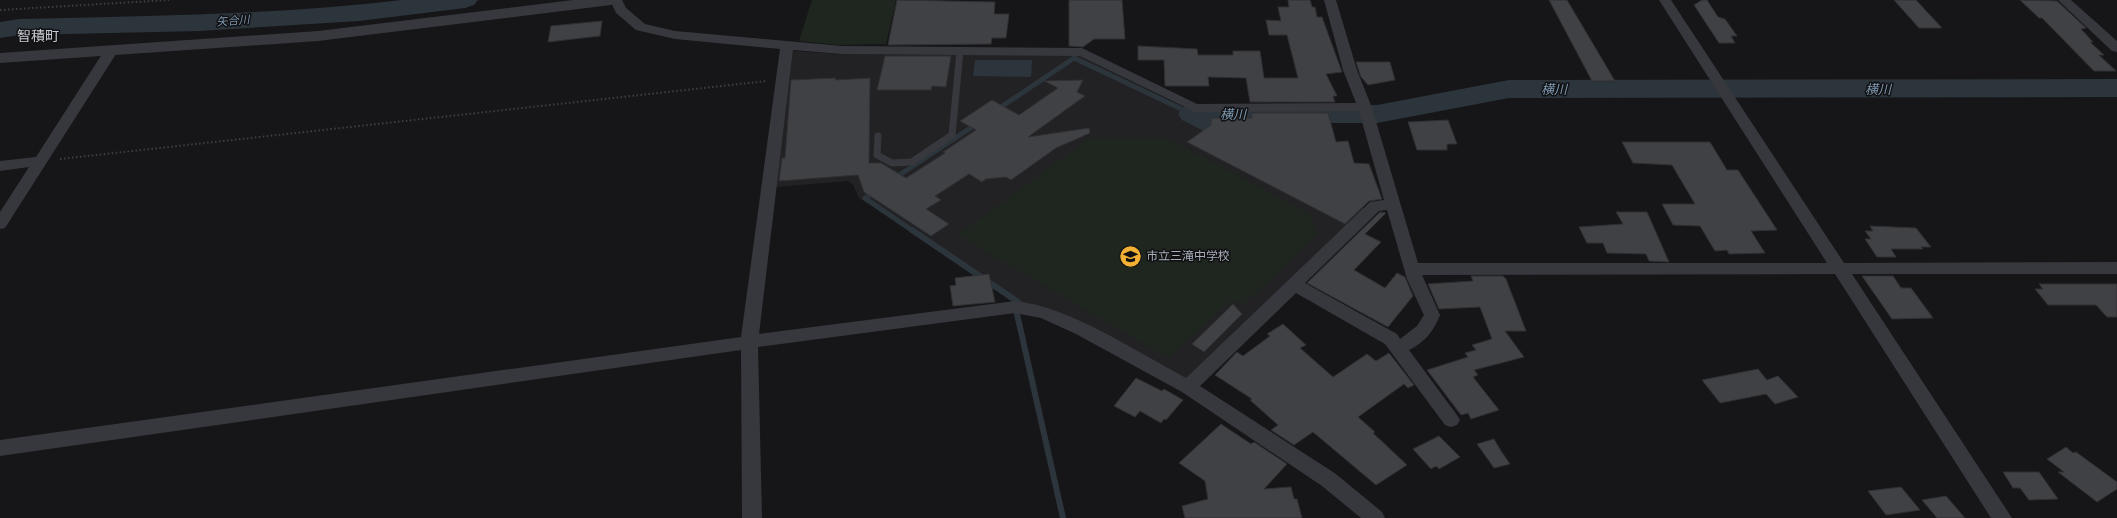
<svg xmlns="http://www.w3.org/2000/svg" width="2117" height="518" font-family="'Fira Sans Condensed','Noto Sans JP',sans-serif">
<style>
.built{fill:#222225}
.green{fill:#1e261f}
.water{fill:#2c353c}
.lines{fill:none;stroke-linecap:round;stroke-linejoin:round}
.stream-far1{stroke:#2c353c;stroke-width:5}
.stream{stroke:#2c353c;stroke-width:6}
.river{fill:#2c353c;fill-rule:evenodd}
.building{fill:#404145;stroke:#303034}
.path{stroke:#3d3f44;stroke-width:2;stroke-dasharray:1.5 2.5;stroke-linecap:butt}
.service{stroke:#37383d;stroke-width:7}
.minor{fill:#37383d;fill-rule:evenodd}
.tertiary{fill:#37383d;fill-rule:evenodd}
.labels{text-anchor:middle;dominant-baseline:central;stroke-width:3;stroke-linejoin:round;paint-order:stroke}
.far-water-label{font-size:11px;font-style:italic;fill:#7f9bb3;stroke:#111113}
.poi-label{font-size:12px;fill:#a8adb8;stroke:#111113;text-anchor:start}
.water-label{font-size:13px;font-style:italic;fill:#7f9bb3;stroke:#111113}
.quarter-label{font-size:14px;fill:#c9ccd4;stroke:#111113}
</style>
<rect width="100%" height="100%" fill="#161618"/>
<!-- built -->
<polygon class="built" points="793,51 840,54 1079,55 1191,111 1189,120 1366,209 1186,379 1052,310 1032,304 1017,303 859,198 853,185 848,181 776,187"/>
<!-- green -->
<g class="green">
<polygon points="812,0 896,0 886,44 839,45 799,41"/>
<polygon points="1167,138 1310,214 1317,234 1243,305 1233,299 1168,358 958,235 1088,139"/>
</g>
<!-- water -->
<polygon class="water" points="975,60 1032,60 1031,77 973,76"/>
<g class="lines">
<!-- stream-far1 -->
<g class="stream-far1">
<polyline points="998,109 1074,58 1192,114"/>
<polyline points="895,178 978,123"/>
<polyline points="874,192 865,198 913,231"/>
</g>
<!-- stream -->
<g class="stream">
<polyline points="912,230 1018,302"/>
<polyline points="1017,314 1063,518"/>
</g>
<!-- river -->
<g class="river">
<path d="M402 0H478L474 5 465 8 359 21 200 31 20 35 0 38V22L20 19C147 16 275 15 402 0Z"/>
<polygon points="2117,79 2117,97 1509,98 1377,123 1234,123 1263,136 1267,143 1263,150 1252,152 1241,150 1182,120 1178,114 1182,108 1192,105 1377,105 1509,80"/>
</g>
</g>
<!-- building -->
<g class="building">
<polygon points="897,0 995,2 994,14 1009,14 1006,38 992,38 991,44 888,45"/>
<polygon points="1069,0 1122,0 1125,39 1094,39 1083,47 1069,46"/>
<polygon points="1288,0 1310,0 1312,7 1315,7 1317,17 1322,17 1342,72 1326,74 1337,96 1333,96 1335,102 1250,102 1246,78 1208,77 1209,86 1165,86 1164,60 1138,60 1138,46 1197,49 1198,55 1233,55 1233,51 1260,51 1264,78 1298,78 1287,35 1269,35 1266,20 1281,21 1278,7 1289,7"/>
<polygon points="1549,0 1567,0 1615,81 1592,81"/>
<polygon points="1702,0 1707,0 1718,17 1725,19 1737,36 1731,36 1735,43 1719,43 1694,5"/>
<polygon points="1894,0 1916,0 1942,28 1919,28"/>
<polygon points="2020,0 2057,1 2086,28 2081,29 2093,42 2090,42 2104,55 2099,55 2116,71 2094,71 2042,18 2039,18"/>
<polygon points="602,21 600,36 548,42 551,26"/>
<polygon points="885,56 951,56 946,87 932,86 931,90 877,90"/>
<polygon points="1356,62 1390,62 1395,80 1368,85 1361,77"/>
<polygon points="836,78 835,80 870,78 869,163 881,163 906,178 945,153 943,152 976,130 960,121 992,100 1019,115 1058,88 1044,81 1083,80 1077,92 1085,96 1028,137 1089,128 1090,133 1056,148 1011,180 1006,177 986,179 982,182 969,174 935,196 941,200 926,209 949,224 931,236 864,192 858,175 779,181 782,158 785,158 791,80"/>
<polygon points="1251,113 1328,113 1336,142 1348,141 1354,163 1369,164 1382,199 1369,201 1345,224 1187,142 1211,125 1211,118 1252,118"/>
<polygon points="1448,120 1457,144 1447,144 1447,150 1417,150 1408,122"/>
<polygon points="1622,142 1710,142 1727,170 1738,170 1777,230 1751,231 1765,253 1729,254 1727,250 1715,251 1700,226 1673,225 1662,204 1695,204 1672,165 1633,163"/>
<polygon points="1380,212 1386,213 1365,234 1381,242 1354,270 1385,288 1397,273 1405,277 1413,296 1388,327 1307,283"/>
<polygon points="1616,212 1647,212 1669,262 1649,261 1646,254 1607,253 1603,243 1587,243 1579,227 1623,224"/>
<polygon points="1870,226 1916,228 1931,247 1921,247 1923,249 1891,249 1896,257 1877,257 1865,239 1871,239 1865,231 1873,231"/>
<polygon points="989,274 995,302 953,306 950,286 956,285 955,278"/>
<polygon points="1471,276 1503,276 1506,279 1526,331 1505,331 1524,357 1474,370 1478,375 1473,377 1499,410 1471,419 1468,413 1461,415 1427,370 1468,357 1465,353 1476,350 1472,345 1492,339 1480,307 1439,309 1428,284 1473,281"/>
<polygon points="1862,276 1893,276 1901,288 1911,288 1933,318 1892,319"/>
<polygon points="2039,284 2117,284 2117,317 2107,317 2096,305 2048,305 2035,289 2043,289"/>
<polygon points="1233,304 1242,314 1204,352 1192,344"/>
<polygon points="1283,324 1306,345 1300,348 1333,377 1367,354 1376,361 1389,353 1414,385 1408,388 1404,384 1358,417 1375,432 1373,433 1407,465 1376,485 1313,432 1294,445 1271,430 1278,425 1250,400 1252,399 1215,375 1237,352 1243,356 1270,336 1267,334"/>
<polygon points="1758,369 1767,380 1778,376 1798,397 1775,404 1766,394 1720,403 1702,380"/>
<polygon points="1136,378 1162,391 1164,389 1183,400 1166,420 1164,419 1161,423 1140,411 1135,417 1114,406"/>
<polygon points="1221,424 1251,444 1254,442 1287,464 1264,489 1291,487 1294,499 1297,499 1302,518 1185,518 1182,506 1208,499 1205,481 1179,463"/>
<polygon points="1439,436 1460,457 1439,469 1436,466 1431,469 1413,449"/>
<polygon points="1494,439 1501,451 1510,464 1494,468 1477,444"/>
<polygon points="2066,447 2073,453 2076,452 2117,482 2117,489 2097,502 2058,472 2064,472 2047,459"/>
<polygon points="2003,472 2039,472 2058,499 2029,500 2020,488 2013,488"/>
<polygon points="1901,487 1920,510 1886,515 1868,491"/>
<polygon points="1946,496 1965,518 1937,518 1922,500"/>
</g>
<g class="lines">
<!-- path -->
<g class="path">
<polyline points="0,10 169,0"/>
<polyline points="60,159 767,81"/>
</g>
<!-- service -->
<polyline class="service" points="878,136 877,155 892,163 912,162 952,135 960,51"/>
<!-- minor -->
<g class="minor">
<path d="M610 0H622L626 8 645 24 675 31 842 46 1082 48 1197 104 1356 103 1343 70 1324 0H1336L1357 70 1372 108 1418 263H1827L1659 0H1671L1844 263 2117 262V274H1852L2012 518H1991L1835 274 1422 275 1440 315C1434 331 1424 343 1409 350L1457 415 1460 420 1457 425 1451 427 1445 425 1385 344 1296 293 1200 386 1336 474 1382 512 1385 518H1361L1322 486 1182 392 1076 334 1041 318 1015 313 758 347 762 518H742L741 350 0 456V440L741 337 780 49 675 39 636 30 616 13ZM793 50 842 54 1080 56 1195 112 1359 111 1384 200 1370 202 1186 378C1137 352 1070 307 1015 301L759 334ZM1387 210 1407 279 1424 315 1417 326 1400 339 1397 334 1305 283 1379 211Z"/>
<polygon points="2058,0 2071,0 2117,41 2117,52 2112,51"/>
<polygon points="111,47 118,51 5,228 0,229 0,212 29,167 0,171 0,161 36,157 104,51"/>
</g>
<!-- tertiary -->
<polygon class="tertiary" points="573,0 619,0 617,3 611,5 318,41 0,63 0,53 318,31"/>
</g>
<!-- icons -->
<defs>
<symbol id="school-disc" viewBox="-11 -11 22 22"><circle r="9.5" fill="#f2b134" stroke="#111113"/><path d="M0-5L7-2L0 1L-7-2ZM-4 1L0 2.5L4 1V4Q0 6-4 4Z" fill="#111"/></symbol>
</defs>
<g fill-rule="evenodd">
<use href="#school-disc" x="1118" y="244" width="25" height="25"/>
</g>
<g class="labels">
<!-- far-water labels -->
<g class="far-water-label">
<text transform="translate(233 21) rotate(-4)">矢合川</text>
</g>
<!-- poi labels -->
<g class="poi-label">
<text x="1146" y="256">市立三滝中学校</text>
</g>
<!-- water labels -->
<g class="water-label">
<text x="1554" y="89">横川</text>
<text x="1878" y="89">横川</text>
<text x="1233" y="114">横川</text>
</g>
<!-- quarter labels -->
<g class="quarter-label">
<text x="38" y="36">智積町</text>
</g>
</g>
</svg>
